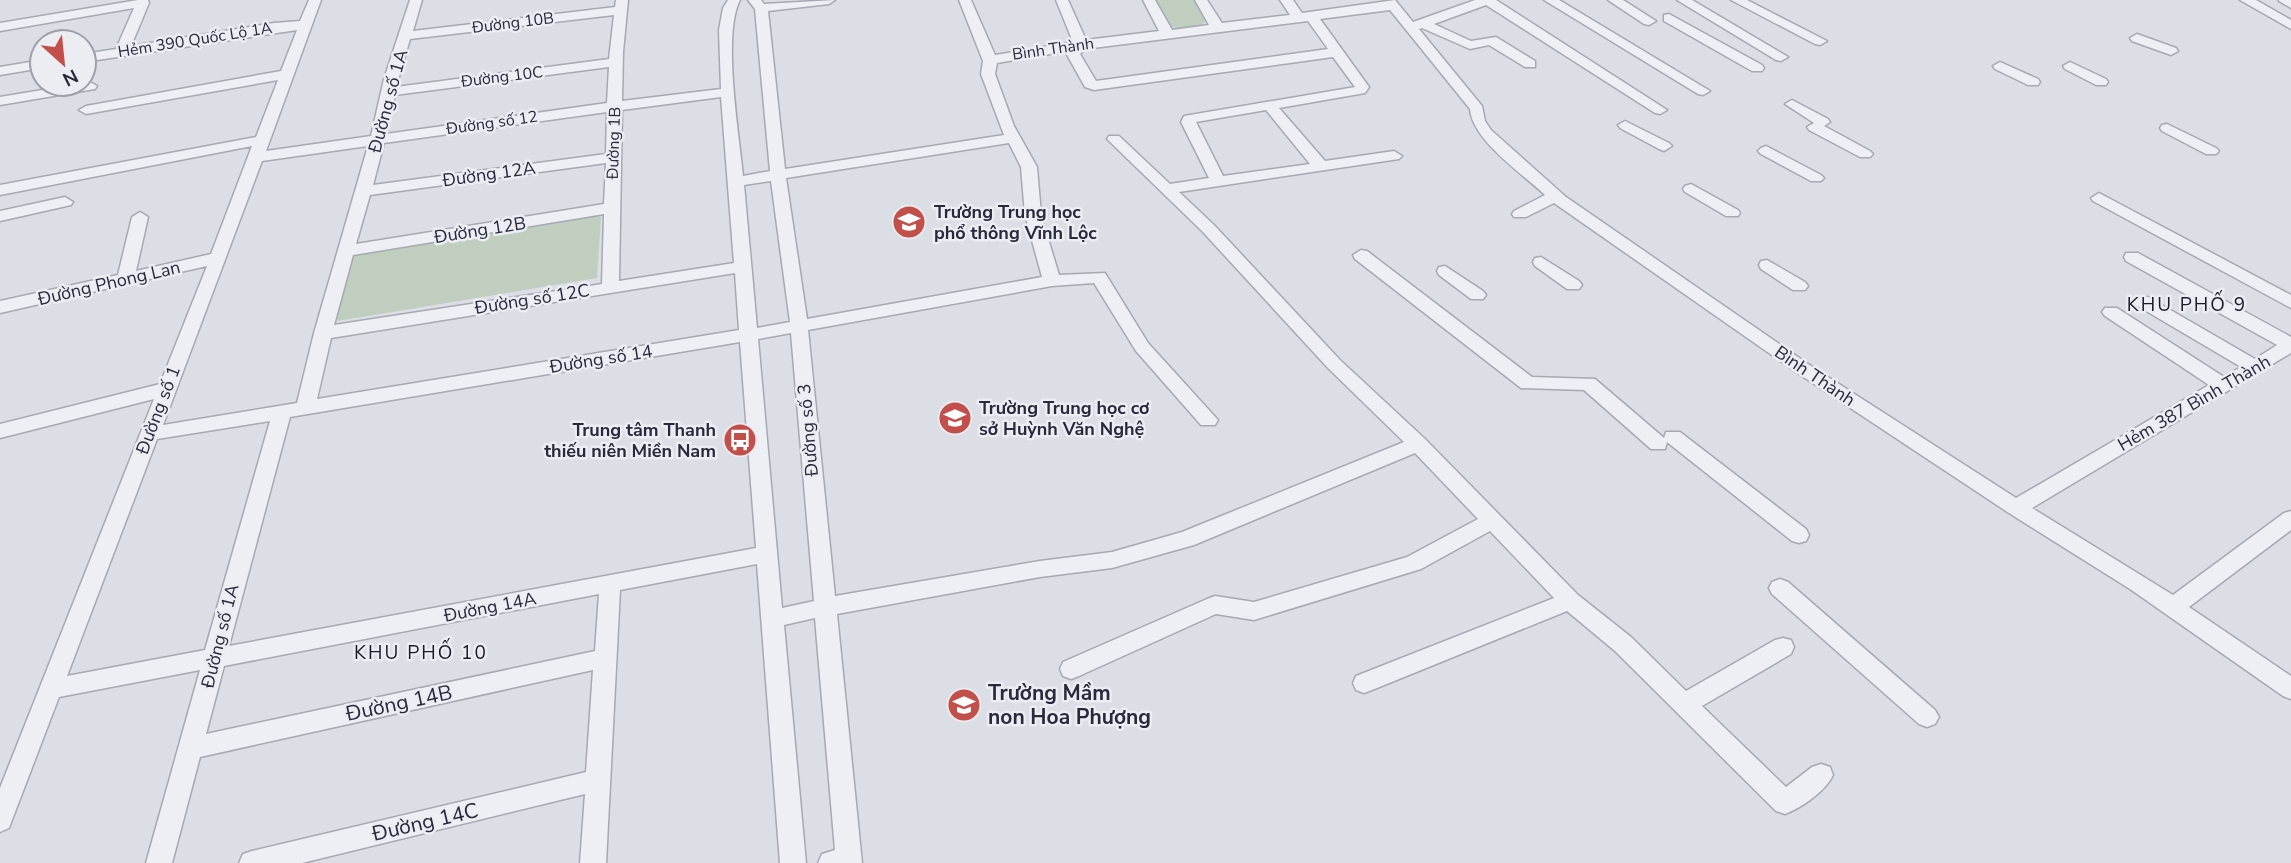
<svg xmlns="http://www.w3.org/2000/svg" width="2291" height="863" font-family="'Nunito Sans',sans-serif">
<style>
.green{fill:#bfcebe}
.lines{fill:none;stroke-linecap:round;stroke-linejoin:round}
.minor-casing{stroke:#a6a8b2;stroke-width:3}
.minor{fill:#eeeff4;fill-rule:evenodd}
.labels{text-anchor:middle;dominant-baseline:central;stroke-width:5;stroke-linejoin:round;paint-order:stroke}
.far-street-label{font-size:16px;fill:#272a3a;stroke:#ebedf3}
.street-label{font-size:18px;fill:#272a3a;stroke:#ebedf3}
.poi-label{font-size:18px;font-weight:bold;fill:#272a3a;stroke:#ebedf3;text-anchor:start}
.neighbourhood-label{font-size:19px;letter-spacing:2px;fill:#191c2a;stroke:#ebedf3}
.near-poi-label{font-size:21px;font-weight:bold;fill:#272a3a;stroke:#ebedf3;text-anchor:start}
.near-street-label{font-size:21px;fill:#272a3a;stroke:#ebedf3}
</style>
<rect width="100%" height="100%" fill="#dcdee5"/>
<!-- green -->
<g class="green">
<path d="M1154 0H1194L1206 21C1198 30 1179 30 1169 26Z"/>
<polygon points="595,215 601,217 597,278 338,321 337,317 351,256 363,251"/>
</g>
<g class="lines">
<defs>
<g id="minor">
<path d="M138 0H148L149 3 131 46 274 23 300 21 309 0H321L266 151 371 136 384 79 410 0H422L413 31 615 7 616 0H628L623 52 622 101 721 89 719 30 723 8 728 0H740C722 34 739 134 743 176L770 171 755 9 748 0H761L764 4 835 0 829 4 768 11 785 169 1004 135 981 74 983 61 959 0H971L995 55 1073 42 1056 0H1068L1086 40 1159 31 1143 0H1155L1172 30 1209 25 1195 0H1207L1222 23 1290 15 1280 0H1293L1302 13 1395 0 1413 22 1475 0H1496L1667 110 1660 114 1655 113 1486 5 1434 24 1471 41 1496 37 1535 61V67H1525L1489 45 1470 49 1422 28 1419 29 1482 106 1485 121 1491 130 1566 197 1811 366 2016 498 2209 385 2105 316 2102 312 2105 308H2117L2224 377 2241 367 2136 305 2133 301 2136 297H2148L2255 359 2277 345 2126 261 2124 257 2126 253H2138L2291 337V353L2032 508 2173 595 2284 513 2291 511V530L2189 607 2291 676V699L2283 696 2130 589 2009 513 1799 374 1554 203 1526 217H1514L1512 214 1514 211 1545 195C1523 174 1472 140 1470 109L1390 10 1320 19 1369 87 1365 93 1279 108 1325 161 1394 151 1402 156 1399 159 1179 192 1214 225 1340 360 1425 439 1578 595 1631 637 1686 691 1775 640 1783 638 1791 640 1794 647 1791 654 1702 706 1786 787 1812 767 1821 764 1830 767 1833 775C1826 791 1801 808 1785 814L1776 811 1615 651 1567 611 1372 690 1364 693 1356 690 1353 683 1356 676 1554 598 1490 531 1421 569 1254 620 1216 614 1079 676 1071 679 1063 676 1060 669 1063 662 1207 599 1215 596 1254 602 1407 557 1478 519 1415 453 1194 545 1112 568 1040 577 837 614 862 863H818L822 854 835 850 815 618 784 625 806 863H780L757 564 620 590 606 863H580L585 794 302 863H239L243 854 252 851 586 772 593 670 200 757 172 863H146L200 670 59 697 12 820 9 828 0 832V788L154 399 0 438V424L160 384 207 266 0 313V301L118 275 132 217 140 212 148 217 136 271 211 254 252 146 0 195V185L256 137 278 80 86 114 79 110 86 106 281 71 297 30 84 62V54L116 49 134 8 0 31V23ZM614 15 609 59 396 87 410 39ZM1308 21 1328 49 1096 81 1080 54 1085 49ZM1068 51 1066 53 1085 87 1094 90 1333 57 1355 87 1184 116 1181 122 1209 178 1170 184 1119 136H1109L1107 139 1202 231 1328 368 1404 442 1182 532 1112 552 1040 561 835 596 808 330 1052 286 1094 283 1136 351 1201 425H1215L1218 420 1148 343 1105 273 1059 275 1041 215 1037 167 1014 126 995 74 997 63ZM609 67 607 103 386 134 395 95ZM721 97 734 263 619 281 622 110ZM1266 110 1310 164 1223 176 1196 122ZM607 112 606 154 373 185 384 143ZM1009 143 1021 167 1025 215 1042 277 807 319 786 178ZM368 146 314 333 297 403 163 425 262 161ZM606 163 604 204 356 244 370 195ZM771 181 790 322 757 328 744 185ZM604 214 602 284 334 325 353 255ZM735 273 739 330 317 399 331 338ZM791 333 814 601 782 608 758 339ZM740 342 756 548 229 646 290 417ZM270 421 205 650 67 676 157 439ZM599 594 595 651 206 734 224 666Z"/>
<polygon points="1544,0 1559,0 1710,91 1703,95 1698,94"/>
<polygon points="1608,0 1623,0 1656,21 1649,25 1644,24"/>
<polygon points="1677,0 1692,0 1788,57 1781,61 1776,60"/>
<polygon points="1731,0 1747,0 1827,41 1820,45 1815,44"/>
<polygon points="2240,0 2256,0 2291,20 2291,29"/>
<polygon points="2291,0 2291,8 2279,1 2279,0"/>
<polygon points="1669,14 1762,65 1764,68 1762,71 1752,71 1664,21 1664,15"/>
<polygon points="2137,34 2176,48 2178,51 2171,55 2132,41 2130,38"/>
<polygon points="42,60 42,68 0,75 0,67"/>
<polygon points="2000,62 2038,79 2040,82 2038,85 2028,85 1995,69 1993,66"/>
<polygon points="2070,62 2106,79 2108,82 2106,85 2096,85 2065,69 2063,66"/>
<polygon points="90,82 97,86 95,89 0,105 0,97"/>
<polygon points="1792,100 1828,119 1830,122 1824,126 1870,151 1873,154 1870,157 1860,157 1809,130 1807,127 1814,123 1785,104"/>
<polygon points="1625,121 1669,143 1672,146 1664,151 1659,149 1620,128 1618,125"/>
<polygon points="2167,124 2216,148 2219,151 2216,154 2206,154 2162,131 2160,128 2162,125"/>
<polygon points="1766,146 1821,175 1824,178 1821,181 1811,181 1761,154 1758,151 1761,148"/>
<polygon points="1691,184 1738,210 1740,213 1738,216 1726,216 1685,192 1683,189 1685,186"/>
<polygon points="2099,193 2291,295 2291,308 2093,201 2091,198"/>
<polygon points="65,197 73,202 71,205 0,221 0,211"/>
<polygon points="1361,250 1367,251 1532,377 1595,379 1664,438 1666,432 1680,432 1806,529 1809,535 1806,541 1799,543 1792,541 1667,442 1665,449 1651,449 1584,390 1521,388 1355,259 1353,255"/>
<polygon points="1541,257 1579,281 1582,285 1579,289 1567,289 1535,266 1533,262 1535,258"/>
<polygon points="1767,260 1805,282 1808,286 1805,290 1793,290 1761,269 1759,265 1761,261"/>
<polygon points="1445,266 1483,291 1486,295 1483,299 1471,299 1439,275 1437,271 1439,267"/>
<polygon points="1780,579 1788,582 1935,710 1939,717 1935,724 1927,727 1919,724 1772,594 1769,588 1772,582"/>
</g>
</defs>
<!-- minor casing -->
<use href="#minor" class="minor-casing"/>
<!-- minor -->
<use href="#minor" class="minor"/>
</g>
<!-- icons -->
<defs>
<symbol id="school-disc" viewBox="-11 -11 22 22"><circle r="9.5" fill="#c24f49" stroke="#ebedf3"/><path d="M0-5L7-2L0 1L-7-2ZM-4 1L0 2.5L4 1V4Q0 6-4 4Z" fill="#fff"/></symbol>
<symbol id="bus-disc" viewBox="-11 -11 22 22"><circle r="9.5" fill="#c24f49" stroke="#ebedf3"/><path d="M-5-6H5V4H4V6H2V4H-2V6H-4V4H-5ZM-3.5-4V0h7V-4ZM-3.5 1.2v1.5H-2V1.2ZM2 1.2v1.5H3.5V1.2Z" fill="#fff"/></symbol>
</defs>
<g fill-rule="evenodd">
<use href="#school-disc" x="890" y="203" width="38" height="38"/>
<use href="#school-disc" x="936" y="399" width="38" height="38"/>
<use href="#bus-disc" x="721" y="421" width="38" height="38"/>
<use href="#school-disc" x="945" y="686" width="38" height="38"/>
</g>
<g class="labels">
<!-- far-street labels -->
<g class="far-street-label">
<text transform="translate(513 23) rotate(-7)">Đường 10B</text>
<text transform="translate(195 40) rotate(-9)">Hẻm 390 Quốc Lộ 1A</text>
<text transform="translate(1053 49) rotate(-8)">Bình Thành</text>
<text transform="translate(502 77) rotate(-7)">Đường 10C</text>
<text transform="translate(492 123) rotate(-8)">Đường số 12</text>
<text transform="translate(614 143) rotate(-88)">Đường 1B</text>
</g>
<!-- street labels -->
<g class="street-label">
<text transform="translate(388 101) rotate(-75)">Đường số 1A</text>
<text transform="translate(489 174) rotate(-8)">Đường 12A</text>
<text transform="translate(480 230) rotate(-9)">Đường 12B</text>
<text transform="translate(109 283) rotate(-13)">Đường Phong Lan</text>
<text transform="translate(532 299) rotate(-9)">Đường số 12C</text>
<text transform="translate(601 359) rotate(-9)">Đường số 14</text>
<text transform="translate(1815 376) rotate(34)">Bình Thành</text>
<text transform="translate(2194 403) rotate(-30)">Hẻm 387 Bình Thành</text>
<text transform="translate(158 410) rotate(-69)">Đường số 1</text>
<text transform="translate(808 430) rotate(-95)">Đường số 3</text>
<text transform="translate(490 607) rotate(-11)">Đường 14A</text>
<text transform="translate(220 636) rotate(-76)">Đường số 1A</text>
</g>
<!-- poi labels -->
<g class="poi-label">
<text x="934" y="212">Trường Trung học<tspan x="934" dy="21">phổ thông Vĩnh Lộc</tspan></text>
<text x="979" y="408">Trường Trung học cơ<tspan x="979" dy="21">sở Huỳnh Văn Nghệ</tspan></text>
<text x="716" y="430" text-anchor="end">Trung tâm Thanh<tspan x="716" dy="21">thiếu niên Miền Nam</tspan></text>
</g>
<!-- neighbourhood labels -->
<g class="neighbourhood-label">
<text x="2187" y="305">KHU PHỐ 9</text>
<text x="421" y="653">KHU PHỐ 10</text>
</g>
<!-- near-poi labels -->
<g class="near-poi-label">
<text x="988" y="693">Trường Mầm<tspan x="988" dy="24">non Hoa Phượng</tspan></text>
</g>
<!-- near-street labels -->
<g class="near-street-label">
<text transform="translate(399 703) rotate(-12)">Đường 14B</text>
<text transform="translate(425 822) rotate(-13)">Đường 14C</text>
</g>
</g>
<!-- north arrow -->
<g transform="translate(63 63) rotate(153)"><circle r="33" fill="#ebedf3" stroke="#9d9fa9" stroke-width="2"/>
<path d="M0-5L12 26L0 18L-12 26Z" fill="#c24f49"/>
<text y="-10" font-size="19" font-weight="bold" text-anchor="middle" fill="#272a3a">N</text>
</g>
</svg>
